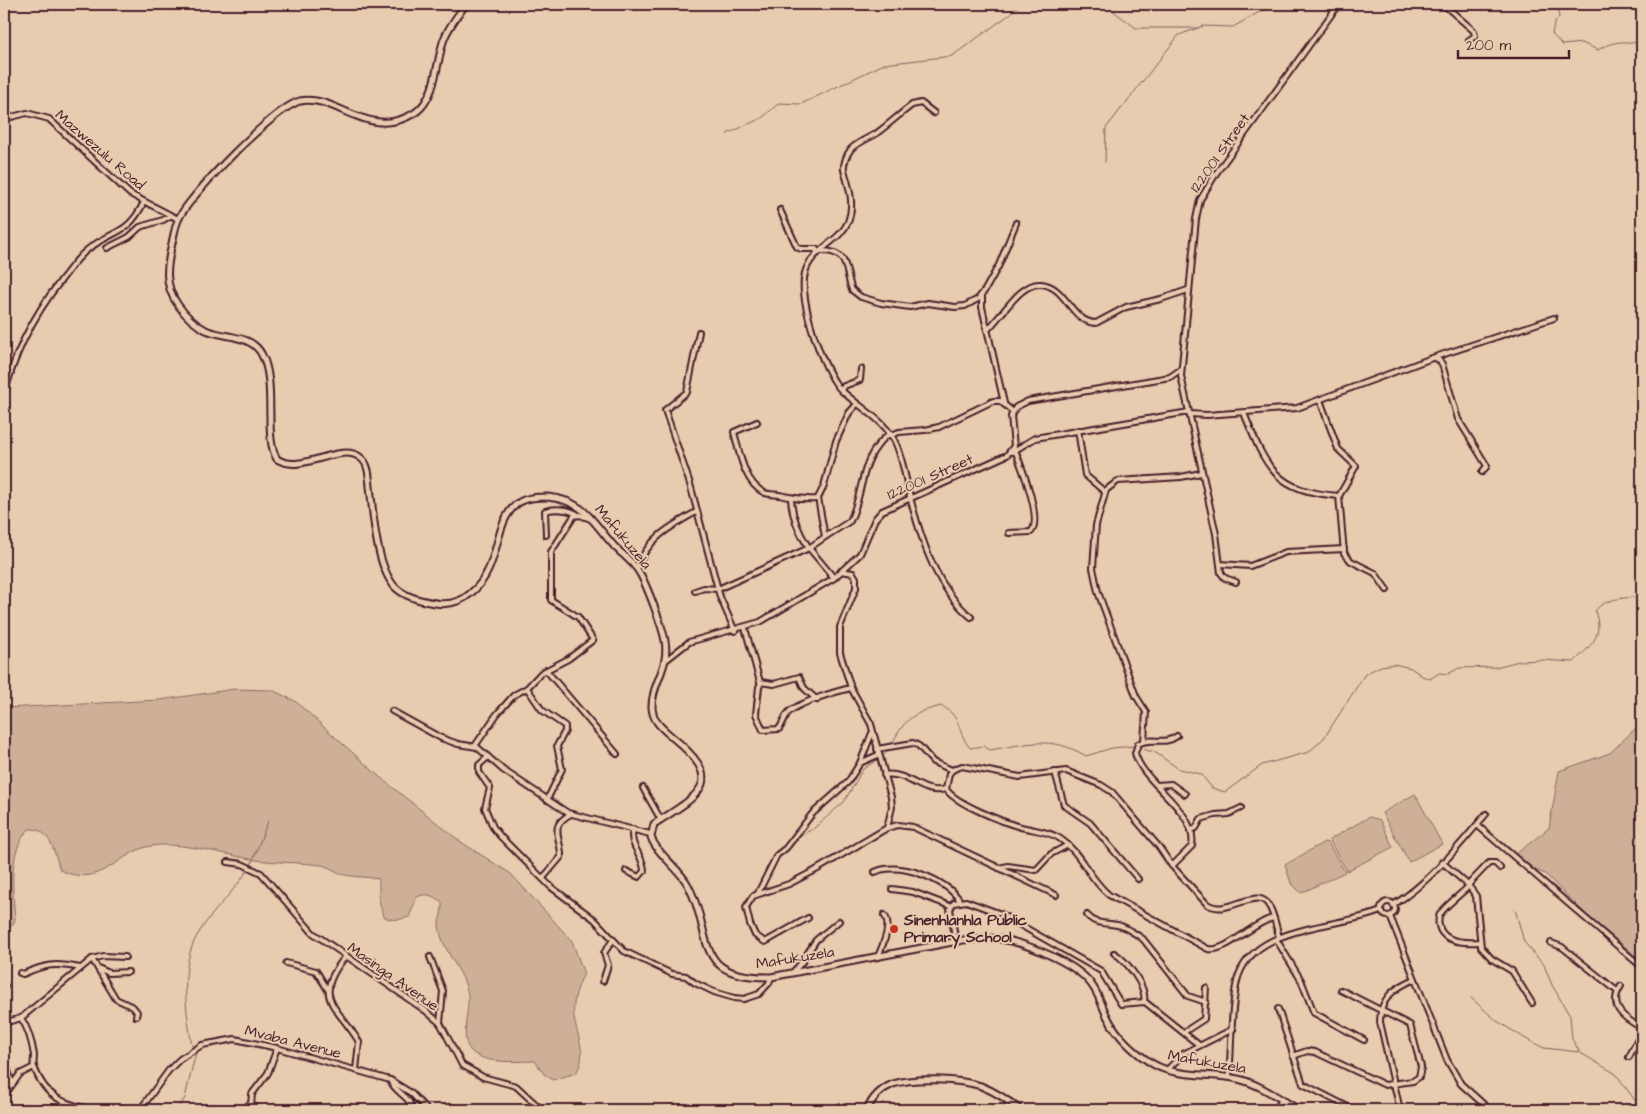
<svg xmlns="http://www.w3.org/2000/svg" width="1646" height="1114" font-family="'Architects Daughter',sans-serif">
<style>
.green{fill:#ceb099;stroke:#8c6862}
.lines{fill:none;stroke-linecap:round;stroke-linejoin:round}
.stream{stroke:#845f5c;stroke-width:1}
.minor-casing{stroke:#4a1f2b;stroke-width:8}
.major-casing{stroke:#4a1f2b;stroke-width:9}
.minor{stroke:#e7ccaf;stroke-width:4}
.major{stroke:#e7ccaf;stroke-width:5}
.poi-dot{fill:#c8321e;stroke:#e7ccaf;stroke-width:2}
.labels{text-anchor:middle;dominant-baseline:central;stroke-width:4;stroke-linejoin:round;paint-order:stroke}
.street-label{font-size:15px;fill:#4a1f2b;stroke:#e7ccaf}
.poi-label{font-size:15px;font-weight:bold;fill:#4a1f2b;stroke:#e7ccaf;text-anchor:start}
</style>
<rect width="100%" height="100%" fill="#e7ccaf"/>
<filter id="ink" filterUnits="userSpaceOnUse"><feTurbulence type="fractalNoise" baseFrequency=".02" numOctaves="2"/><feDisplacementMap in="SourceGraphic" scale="10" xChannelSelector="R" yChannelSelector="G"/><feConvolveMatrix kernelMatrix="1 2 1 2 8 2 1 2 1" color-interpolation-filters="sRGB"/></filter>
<g filter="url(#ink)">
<!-- green -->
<g class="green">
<path d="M235 689 272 690 295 701 382 779 461 842 511 874 572 941 584 974C576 988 571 1007 575 1023 579 1041 587 1056 576 1073L553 1080 544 1074 535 1061C517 1061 485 1065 471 1051 459 1038 470 1011 468 995 465 971 440 950 439 924 439 918 443 913 442 902 433 896 427 892 417 897L409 917C400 920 391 921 383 916L379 900V879C368 877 356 877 345 875 337 873 329 866 321 865 299 862 277 863 256 860 227 855 178 841 151 846 119 851 101 890 60 870 55 854 50 827 29 829 7 852 13 891 15 919L13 924 4 933V708L160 700Z"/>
<polygon points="1642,722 1642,961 1590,918 1545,874 1527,866 1516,854 1549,828 1559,771 1610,753"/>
<polygon points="1415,794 1442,844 1409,862 1382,813"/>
<polygon points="1369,817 1380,820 1393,847 1347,871 1329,840"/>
<polygon points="1324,842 1328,843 1345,872 1301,893 1291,883 1285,865"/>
</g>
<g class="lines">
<!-- stream -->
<g class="stream">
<polyline points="1104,4 1136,28 1198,28"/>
<path d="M1557 4 1559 17 1554 24 1552 34 1562 45 1582 43 1598 50C1613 40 1626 41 1642 44"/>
<polyline points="727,134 762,118 779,103 801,104 884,64 952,56 1009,15 1020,4"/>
<polyline points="1105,162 1106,128 1179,35 1203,26 1233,27 1274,4"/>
<path d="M892 744C905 718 914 712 942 706 963 718 956 731 970 748L984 746 990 750C1027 744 1051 735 1086 756L1112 748 1134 746"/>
<path d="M1139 746 1148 751H1153L1179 769 1201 774 1212 788 1225 792 1262 765 1309 752 1324 738 1365 674 1381 666 1394 664 1411 668 1422 676 1430 679 1439 673 1448 674 1459 668 1496 667 1519 661 1542 660 1574 662C1591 645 1604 637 1595 611 1606 597 1626 598 1642 597"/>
<polyline points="881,758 890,748"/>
<polyline points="813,829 844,802 863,769 877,760"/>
<polyline points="791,848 801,835 811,830"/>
<polyline points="251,865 268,821"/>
<polyline points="1515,909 1524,942 1544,965 1552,985 1570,1016 1572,1039 1579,1051"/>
<polyline points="1471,998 1497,1021 1526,1039 1544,1048 1579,1052 1616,1074 1639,1106 1642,1107"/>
<path d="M192 1046C186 1012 179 965 198 934 212 911 233 893 247 871"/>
<polyline points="177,1110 185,1098 196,1052"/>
<polyline points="344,1110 346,1107"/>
</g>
<defs>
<g id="minor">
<polyline points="1443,4 1474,31 1475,36 1469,40"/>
<path d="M934 113 921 103 912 105C900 114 889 124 877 133 869 138 858 142 851 149 847 154 843 164 844 170 849 187 855 204 848 222 839 243 811 249 805 273 798 299 823 372 841 390 860 408 887 421 897 446 904 464 906 482 911 501 922 542 937 589 971 617"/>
<polyline points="4,119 27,113 49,119 130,194 178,219"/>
<polyline points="780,210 797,247 801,249 816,249 817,254"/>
<polyline points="107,248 129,237 140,227 163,220 170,216"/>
<path d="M820 251C850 250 844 269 852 290L861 297 881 303 910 307 928 303 955 307 965 306 978 299 985 290 999 265 1016 223"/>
<polyline points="982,296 982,307 1004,403"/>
<path d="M987 330C1002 317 1020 282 1041 284 1067 286 1070 322 1096 323L1126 307 1161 299 1188 290"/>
<polyline points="699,332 687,392 665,410 690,484 720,597 735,631"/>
<polyline points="1434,358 1438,359 1442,364 1458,419 1487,466 1482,472"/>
<polyline points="842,391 844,386 860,380 861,369"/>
<path d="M4 398C13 353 34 315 62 279 70 269 77 258 87 250 113 229 127 237 144 202"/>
<polyline points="1320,400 1338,449 1356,466 1339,496 1344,553 1351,561 1375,573 1387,590"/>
<path d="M1244 413C1266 468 1275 491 1339 496"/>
<polyline points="1189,414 1207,415 1297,408 1432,358 1554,318"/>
<path d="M757 422 734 432C739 451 744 484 765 493 770 495 778 494 784 496 796 499 805 500 818 499"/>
<polyline points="1078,430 1085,475 1105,492"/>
<polyline points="892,435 899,432 925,430 939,427 993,401 1000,401 1012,411"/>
<polyline points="1012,452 1035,438 1189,412"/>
<path d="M791 499C792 518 799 533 809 548L825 537 818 498 824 486 836 441 849 413 857 404"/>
<path d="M1009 533 1031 532C1043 520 1021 465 1015 450"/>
<path d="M546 535 545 511C554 508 568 509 577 514"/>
<path d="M825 537 850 521C866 487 858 459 890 433"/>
<polyline points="1220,564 1250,566 1286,552 1344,549"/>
<path d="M637 568C648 538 670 527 696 512"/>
<polyline points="841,571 853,573 856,578 856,588 840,627 840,653 851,688 871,724 891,797 892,807 887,828"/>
<polyline points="1236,582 1225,578 1221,573 1216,534 1181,376 1196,219 1200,200 1217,172 1339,4"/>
<polyline points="695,591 704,588 718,589 809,548 834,578"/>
<polyline points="4,623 4,634"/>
<polyline points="745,628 760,682 774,684 799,677 804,688 817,700"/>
<polyline points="666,660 689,642 760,622 834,578 860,554 875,519 882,511 1007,455 1014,446 1011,416 1016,407 1028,401 1170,377 1180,370"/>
<polyline points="546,670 617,754"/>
<path d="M761 683 759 687 756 714 763 730 779 729C783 724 784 717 789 712 798 703 837 691 851 688"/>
<polyline points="527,688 542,710 565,726 565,731 557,746 562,769 547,800"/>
<polyline points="392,711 441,738 458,744 477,747 503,770 568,813 650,834"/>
<polyline points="1144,741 1146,712 1136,696 1098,592 1093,568 1096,525 1106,490 1118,481 1181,477 1201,473"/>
<polyline points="475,746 497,714 514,695 527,688 541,673 568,659 593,640 578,617 551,600 551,552 574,516 580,515 591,519"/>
<polyline points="877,749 913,743 919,746 933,762 952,770"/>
<polyline points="488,757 479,765 479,772 490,788 485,808 493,827 500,836 551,887 594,919 624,951 672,974 686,976 695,983 714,992 734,998 744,999 759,994 769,983 771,977"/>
<polyline points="860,763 878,755"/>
<polyline points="1055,772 1064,805 1090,823 1138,879"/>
<path d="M884 775C910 771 920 796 946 789"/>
<polyline points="1157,785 1171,784 1185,794"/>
<polyline points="643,788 661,820"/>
<polyline points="1477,825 1642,967"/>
<polyline points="1190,831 1196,828 1201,819 1215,815 1229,814 1241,808"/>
<polyline points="228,862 242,864 261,873 313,933 426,1011 440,1023 462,1065 483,1077 516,1086 542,1110"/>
<polyline points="1442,862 1468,885 1476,896 1481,947 1492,959 1512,971 1532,1003"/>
<path d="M1172 866 1192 846C1198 810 1143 785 1135 753L1138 744C1151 736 1164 746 1177 736"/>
<polyline points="999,868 1008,866 1036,870 1051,854 1068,845"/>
<path d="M626 871 639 877 644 871C644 855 628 846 633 829"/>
<path d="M875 872C897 860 948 880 960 901"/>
<path d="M543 878 561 857C562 839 547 826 571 814"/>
<polyline points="1468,885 1489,863 1495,863 1500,868"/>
<path d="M1469 886C1460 895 1447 904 1440 914 1438 918 1438 921 1439 926 1443 943 1466 943 1480 942"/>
<polyline points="892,889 913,892 950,906"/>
<polyline points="758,893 777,855 786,848 812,814 848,782 860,763 872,733"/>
<circle cx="1388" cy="909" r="7"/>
<path d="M1393 905C1428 884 1460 845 1486 814"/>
<path d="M1087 915C1096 926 1108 922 1121 926 1129 929 1136 934 1143 939L1188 996 1206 1002"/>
<polyline points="1390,916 1447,1060 1461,1084 1490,1110"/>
<polyline points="808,918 765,942 755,935 750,924 746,907 753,896 789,884 816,870 887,828 898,825 913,827 1056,895"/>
<path d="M1273 918C1252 923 1226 953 1208 949L1109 895C1089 879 1081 852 1059 838 1048 831 1033 830 1021 827 1005 823 954 803 946 789L949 774 952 770 962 766 1020 777 1066 771 1101 785 1112 792 1159 847 1172 866 1207 904C1227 917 1253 888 1267 903 1274 911 1276 927 1279 937"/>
<polyline points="1276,939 1301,980 1314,1013 1364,1040"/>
<polyline points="956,942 950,909 954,903 966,901 1001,914 1094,967 1101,971 1121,1004 1145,1002 1199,1045"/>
<polyline points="1551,943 1562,947 1617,991"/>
<path d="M1114 953C1126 960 1147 987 1144 1001"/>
<path d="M346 956C310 999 338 1006 359 1042L356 1070"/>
<polyline points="430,957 443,991 440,1023"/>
<path d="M878 957C882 946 893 924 884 915"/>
<polyline points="92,959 116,999 133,1007 137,1012 136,1016"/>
<polyline points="286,963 316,971 328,990"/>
<polyline points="98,968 109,973 128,972"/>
<polyline points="793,972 802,962 816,940 839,921"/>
<path d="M20 973 23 974C46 964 55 963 80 968"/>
<polyline points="603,981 608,965 604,953 613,940"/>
<path d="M1621 986C1607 1007 1625 1019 1642 1028"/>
<polyline points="4,988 5,986"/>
<polyline points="1278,1009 1303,1084 1354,1110"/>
<path d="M21 1018C28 1028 32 1043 34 1055 34 1059 33 1064 34 1067 46 1099 63 1103 94 1110"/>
<polyline points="4,1023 21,1018 92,959 103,956 125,957"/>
<polyline points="1184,1032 1204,1019 1206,988"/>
<polyline points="1293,1056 1307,1051 1315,1052 1385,1085 1413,1081 1419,1077 1421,1067 1410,1025 1341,990"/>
<polyline points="1629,1057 1642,1031"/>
<polyline points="4,1065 7,1068 12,1083"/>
<polyline points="1167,1070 1183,1054 1233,1029"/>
<path d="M1229 1077C1232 1046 1230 1012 1237 981 1251 924 1336 929 1381 911"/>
<path d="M390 1080C395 1093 411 1096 412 1110"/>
<polyline points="4,1096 20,1074 34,1067"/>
<polyline points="140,1110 169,1070 180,1059 202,1045 235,1039 277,1048 390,1080 411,1093 427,1110"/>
<polyline points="241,1110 250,1104"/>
<polyline points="259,1110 251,1105 252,1094 268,1073 277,1048"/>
<polyline points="1275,1110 1282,1100"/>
<path d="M1400 1110 1380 1022C1380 998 1394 988 1415 979"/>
</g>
<g id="major">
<path d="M466 4C458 15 449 26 444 39 436 61 437 97 416 112 369 143 336 93 300 101 274 108 192 193 179 218 175 226 174 235 172 243 167 266 163 284 178 305 185 315 194 324 206 330 224 338 252 334 262 355 277 383 263 438 277 459 302 475 340 441 361 458 369 464 369 477 370 486 373 513 376 566 395 587 404 596 422 601 435 603 448 605 461 602 471 593 502 568 492 522 518 503 527 497 538 497 548 497 586 501 592 522 615 547 623 555 633 562 639 572 646 583 663 628 665 641 670 668 651 684 652 708 653 721 662 728 671 736 726 781 703 793 654 824L651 837C656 853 679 868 688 885 715 936 690 978 771 977L963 940C975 939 988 937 1001 939 1026 943 1076 963 1091 984 1099 994 1102 1007 1108 1018 1117 1036 1136 1054 1153 1064 1177 1078 1211 1073 1238 1079 1260 1084 1280 1099 1299 1110"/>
<path d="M867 1110C872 1098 881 1089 893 1084 914 1077 960 1079 981 1086 996 1092 1008 1100 1020 1110"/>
</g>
</defs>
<!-- minor casing -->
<use href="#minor" class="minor-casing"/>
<!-- major casing -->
<use href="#major" class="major-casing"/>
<!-- minor -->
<use href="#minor" class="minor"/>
<!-- major -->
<use href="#major" class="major"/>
</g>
</g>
<!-- markers -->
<circle class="poi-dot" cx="894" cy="929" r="5"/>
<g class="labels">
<!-- street labels -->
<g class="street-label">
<text transform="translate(100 150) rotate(41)">Mazwezulu Road</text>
<text transform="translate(1220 153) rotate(-55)">122001 Street</text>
<text transform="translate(930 477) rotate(-24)">122001 Street</text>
<text transform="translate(623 537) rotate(50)">Mafukuzela</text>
<text transform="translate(795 958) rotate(-9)">Mafukuzela</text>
<text transform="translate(393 977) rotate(35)">Masinga Avenue</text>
<text transform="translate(293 1042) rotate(14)">Mvaba Avenue</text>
<text transform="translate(1207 1062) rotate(10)">Mafukuzela</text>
</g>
<!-- poi labels -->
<g class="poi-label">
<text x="904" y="920">Sinenhlanhla Public<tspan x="904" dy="17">Primary School</tspan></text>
</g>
</g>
<!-- margin -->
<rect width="1646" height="1114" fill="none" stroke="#e7ccaf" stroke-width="20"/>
<rect x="10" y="10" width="1626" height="1094" fill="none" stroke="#4a1f2b" stroke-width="2" filter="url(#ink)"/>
<!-- scale -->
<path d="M1458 50v8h111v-8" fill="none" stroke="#4a1f2b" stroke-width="2.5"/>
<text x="1466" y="50" font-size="15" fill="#4a1f2b" stroke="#e7ccaf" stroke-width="4" paint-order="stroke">200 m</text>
</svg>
